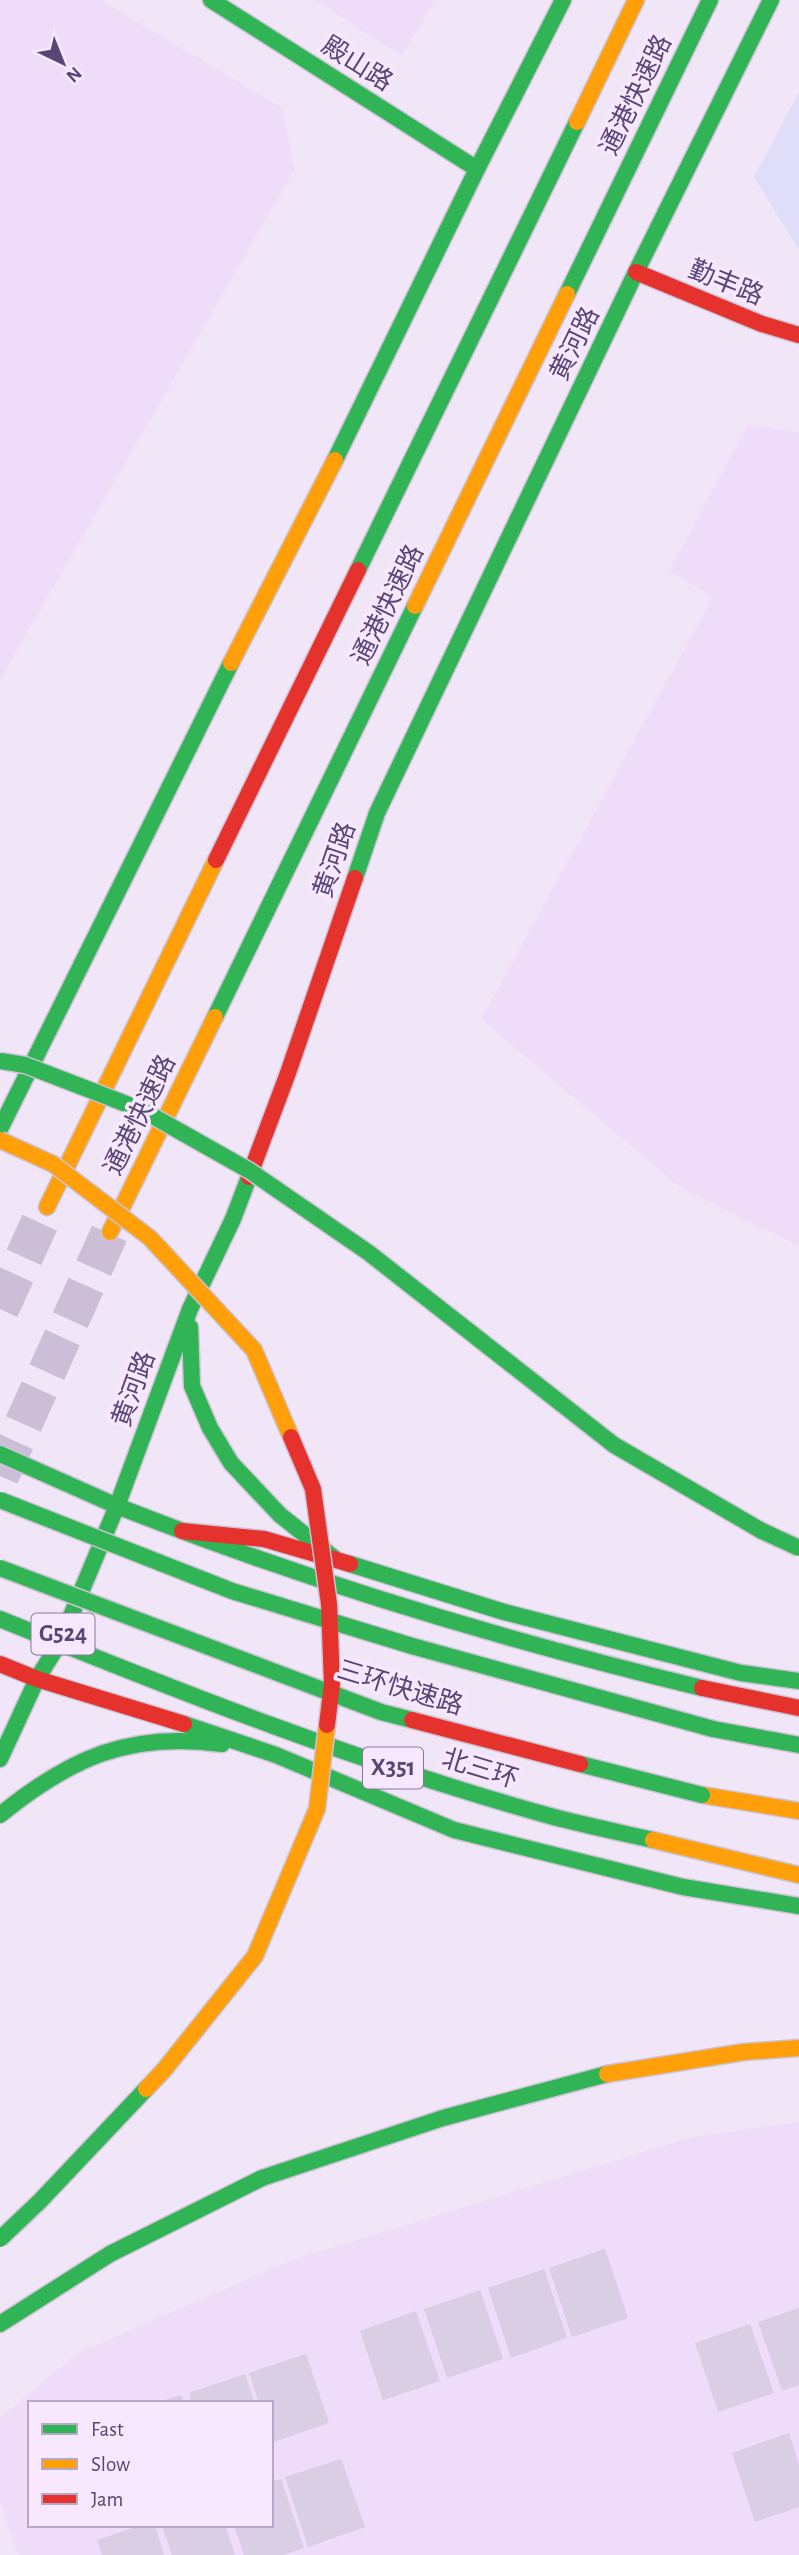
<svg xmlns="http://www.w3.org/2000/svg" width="799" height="2555" font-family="'Alegreya Sans','Noto Sans SC',sans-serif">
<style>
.residential{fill:#eedcf9;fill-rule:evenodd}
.medical{fill:#e0ddf9}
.building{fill:#d9cee3}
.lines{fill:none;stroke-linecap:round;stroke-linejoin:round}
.highway-tunnel{stroke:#cbbed6;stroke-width:38;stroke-dasharray:38 19;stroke-linecap:butt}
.fast-casing{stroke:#cdc3d7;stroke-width:19}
.slow-casing{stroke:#cdc3d7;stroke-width:19}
.jam-casing{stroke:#cdc3d7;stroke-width:19}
.fast{stroke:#30b455;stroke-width:16}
.slow{stroke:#ff9f0a;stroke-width:16}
.jam{stroke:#e5322d;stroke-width:16}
.fast-bridge-casing{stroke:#ccc3d5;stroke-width:19;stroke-linecap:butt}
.slow-bridge-casing{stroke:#ccc3d5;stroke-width:19;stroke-linecap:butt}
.jam-bridge-casing{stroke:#ccc3d5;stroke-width:19;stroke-linecap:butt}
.fast-bridge{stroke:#30b455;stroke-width:16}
.slow-bridge{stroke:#ff9f0a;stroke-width:16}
.jam-bridge{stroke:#e5322d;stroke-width:16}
.labels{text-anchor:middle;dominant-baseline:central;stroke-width:7;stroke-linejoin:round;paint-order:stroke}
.shield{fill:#f7e7ff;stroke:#88769e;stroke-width:2}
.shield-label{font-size:24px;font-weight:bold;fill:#594674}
.street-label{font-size:26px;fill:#594674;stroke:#f7e7ff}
</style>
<rect width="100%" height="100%" fill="#f1e6f7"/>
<!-- residential -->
<g class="residential">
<polygon points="0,0 101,0 282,108 295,169 0,680"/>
<polygon points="315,0 435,0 402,56"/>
<polygon points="748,424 799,433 799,1246 681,1188 481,1019 713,597 669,571"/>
<path d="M799 2122V2555H18L0 2503V2418L78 2353 292 2260 692 2137ZM30 2403H271V2525H30Z"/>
</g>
<!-- medical -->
<polygon class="medical" points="799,92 799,250 754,177"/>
<!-- building -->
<g class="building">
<polygon points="605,2249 628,2318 572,2337 549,2268"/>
<polygon points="544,2269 567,2338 511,2358 488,2288"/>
<polygon points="480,2290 503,2359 447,2378 424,2309"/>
<polygon points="799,2308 799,2385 782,2391 758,2322"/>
<polygon points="416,2311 440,2381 383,2400 360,2331"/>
<polygon points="750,2324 774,2393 718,2412 695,2343"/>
<polygon points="306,2354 329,2423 273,2442 271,2403 259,2403 249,2373"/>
<polygon points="245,2374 255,2403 192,2403 189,2393"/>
<polygon points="181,2395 184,2403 159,2403 159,2402"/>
<polygon points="789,2433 799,2465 799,2507 755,2522 732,2453"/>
<polygon points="341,2459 365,2527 308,2547 285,2477"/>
<polygon points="281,2479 304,2548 283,2555 244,2555 234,2525 271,2525 271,2482"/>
<polygon points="141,2525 155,2525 164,2555 102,2555 97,2540"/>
<polygon points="162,2525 225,2525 235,2555 172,2555"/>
</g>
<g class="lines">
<!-- highway-tunnel -->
<g class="highway-tunnel">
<polyline points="0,1309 47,1207"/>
<polyline points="0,1476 110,1232"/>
</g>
<defs>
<g id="fast">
<polyline points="211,0 477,169"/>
<polyline points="567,294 710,0"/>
<polyline points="335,460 477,169 563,0"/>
<polyline points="358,570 577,122"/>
<polyline points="355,878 377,813 636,272 771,0"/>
<polyline points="215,1017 415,606"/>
<polyline points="0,1129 231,663"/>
<path d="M249 1177 233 1219 190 1309 117 1506C307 1581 503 1640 702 1688"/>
<polyline points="190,1327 192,1386 210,1428 231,1463 280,1515 334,1558"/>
<polyline points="0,1454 117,1506 60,1642 37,1679 0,1759"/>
<polyline points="350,1564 504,1612 741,1673 799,1681"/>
<path d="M0 1619C180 1692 362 1764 550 1816 584 1825 618 1832 653 1840"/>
<polyline points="184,1724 276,1755 454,1830 683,1887 799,1906"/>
<polyline points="713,1729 799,1745"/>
<path d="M0 1815C70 1758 130 1731 222 1744"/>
<polyline points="0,2324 110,2254 262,2178 443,2118 607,2074"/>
</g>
<g id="slow">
<polyline points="577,122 636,0"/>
<polyline points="415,606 567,294"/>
<polyline points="231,663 335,460"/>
<polyline points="47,1207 216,860"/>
<polyline points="110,1232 215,1017"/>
<polyline points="702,1795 799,1811"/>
<polyline points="653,1840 799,1875"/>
<polyline points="607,2074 744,2052 799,2048"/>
</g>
<g id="jam">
<polyline points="636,272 762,324 799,335"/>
<polyline points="216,860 358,570"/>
<polyline points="249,1177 288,1073 355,878"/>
<polyline points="182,1531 264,1539 350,1564"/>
<polyline points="0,1664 37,1679 184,1724"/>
<polyline points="702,1688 799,1708"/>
</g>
</defs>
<!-- fast casing -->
<use href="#fast" class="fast-casing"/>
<!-- slow casing -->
<use href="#slow" class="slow-casing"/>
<!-- jam casing -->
<use href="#jam" class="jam-casing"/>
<!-- fast -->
<use href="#fast" class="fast"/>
<!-- slow -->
<use href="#slow" class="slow"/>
<!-- jam -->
<use href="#jam" class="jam"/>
<defs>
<g id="fast-bridge">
<polyline points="0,1061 25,1065 142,1110 250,1171 369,1253 614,1445 762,1531 799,1548"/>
<polyline points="0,1500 232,1591 412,1646 713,1729"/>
<polyline points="0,1568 381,1712 412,1720"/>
<polyline points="580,1764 702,1795"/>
<polyline points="0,2239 40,2201 146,2089"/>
</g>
<g id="slow-bridge">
<polyline points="0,1140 53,1164 150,1238 254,1350 291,1437"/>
<polyline points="146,2089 164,2070 255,1956 317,1809 327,1725"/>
</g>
<g id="jam-bridge">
<polyline points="291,1437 313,1489 329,1604 332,1684 327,1725"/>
<polyline points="412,1720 580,1764"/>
</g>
</defs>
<!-- fast-bridge casing -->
<use href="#fast-bridge" class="fast-bridge-casing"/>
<!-- slow-bridge casing -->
<use href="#slow-bridge" class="slow-bridge-casing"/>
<!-- jam-bridge casing -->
<use href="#jam-bridge" class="jam-bridge-casing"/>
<!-- fast-bridge -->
<use href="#fast-bridge" class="fast-bridge"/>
<!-- slow-bridge -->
<use href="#slow-bridge" class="slow-bridge"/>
<!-- jam-bridge -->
<use href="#jam-bridge" class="jam-bridge"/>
</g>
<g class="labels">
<!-- shield labels -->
<g class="shield">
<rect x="31.5" y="1613.5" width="63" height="41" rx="5"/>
<rect x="363" y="1747.5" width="60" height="41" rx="5"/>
</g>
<g class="shield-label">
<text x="63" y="1634">G524</text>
<text x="393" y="1768">X351</text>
</g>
<!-- street labels -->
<g class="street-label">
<text transform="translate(357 64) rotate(32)">殿山路</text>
<text transform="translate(636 95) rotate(-64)">通港快速路</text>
<text transform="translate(726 283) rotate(22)">勤丰路</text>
<text transform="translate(575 344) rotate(-64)">黄河路</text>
<text transform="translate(388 605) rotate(-64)">通港快速路</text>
<text transform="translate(335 860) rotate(-71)">黄河路</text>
<text transform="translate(140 1115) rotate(-64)">通港快速路</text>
<text transform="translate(134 1389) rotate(-70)">黄河路</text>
<text transform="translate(400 1688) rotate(17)">三环快速路</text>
<text transform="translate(480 1769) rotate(17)">北三环</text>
</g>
</g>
<!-- legend -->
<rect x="28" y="2401" width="245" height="126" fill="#f7e7ff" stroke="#b8a7c7" stroke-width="2"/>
<rect x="42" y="2424" width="35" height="10" fill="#30b455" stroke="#b8a7c7" stroke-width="2"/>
<text x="91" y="2436" font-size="21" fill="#594674">Fast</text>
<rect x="42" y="2459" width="35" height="10" fill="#ff9f0a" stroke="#b8a7c7" stroke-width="2"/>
<text x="91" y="2471" font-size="21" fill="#594674">Slow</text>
<rect x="42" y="2494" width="35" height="10" fill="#e5322d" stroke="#b8a7c7" stroke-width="2"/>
<text x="91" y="2506" font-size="21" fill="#594674">Jam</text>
<!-- north arrow -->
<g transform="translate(63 63) rotate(137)" stroke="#f7e7ff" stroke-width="5" paint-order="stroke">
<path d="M0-5L12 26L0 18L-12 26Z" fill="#594674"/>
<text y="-10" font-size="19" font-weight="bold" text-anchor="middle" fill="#594674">N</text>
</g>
</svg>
